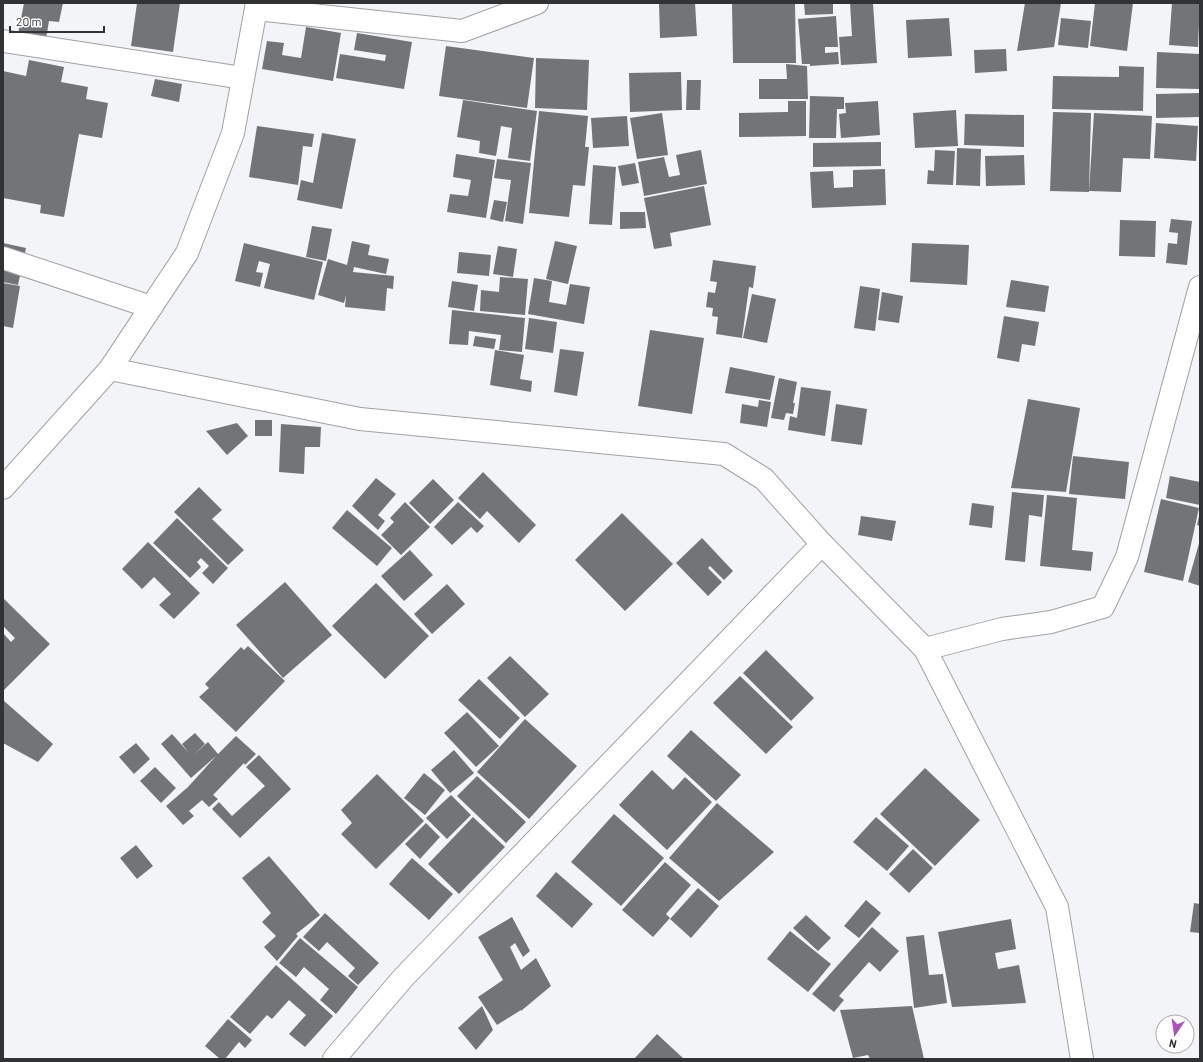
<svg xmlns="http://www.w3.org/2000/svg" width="1203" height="1062" font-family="Barlow,sans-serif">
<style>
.building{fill:#737477}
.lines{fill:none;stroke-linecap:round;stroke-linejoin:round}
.minor-casing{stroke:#a0a1a4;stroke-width:24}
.minor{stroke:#fff;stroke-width:22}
</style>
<rect width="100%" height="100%" fill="#f2f4f7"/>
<!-- building -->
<g class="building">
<polygon points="24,3 63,3 59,22 49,21 46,39 18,34"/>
<polygon points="137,3 180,3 173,52 131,46"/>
<polygon points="659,3 695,3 697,36 660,38"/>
<polygon points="732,3 795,3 796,63 733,63"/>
<polygon points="804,3 833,3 833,14 805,15"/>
<polygon points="850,3 873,3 877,63 841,65 839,37 852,36"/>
<polygon points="1025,3 1061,3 1054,47 1017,51"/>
<polygon points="1095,3 1133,3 1127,51 1090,46"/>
<polygon points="1172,3 1200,3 1198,47 1169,45"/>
<polygon points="836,16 838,47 825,47 825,53 838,52 839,64 810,66 810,64 802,64 798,19"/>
<polygon points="949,18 952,56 908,58 906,20"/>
<polygon points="1061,18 1091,21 1088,48 1058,45"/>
<polygon points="306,27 341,33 333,81 262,69 267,41 284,43 282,55 301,58"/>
<polygon points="357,33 412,42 404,89 336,78 340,54 385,61 386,55 354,50"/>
<polygon points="446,46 534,58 527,108 439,96"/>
<polygon points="1006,49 1007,71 975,73 974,50"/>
<polygon points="1157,52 1200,54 1200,89 1156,88"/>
<polygon points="536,58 589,60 587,110 535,108"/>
<polygon points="29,60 64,67 61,82 88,87 86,99 108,103 102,138 79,134 64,217 40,213 41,205 3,198 3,71 26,76"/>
<polygon points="786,64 807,66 808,99 759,99 759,79 787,79"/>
<polygon points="1119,66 1144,67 1143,111 1052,109 1053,76 1119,77"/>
<polygon points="681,72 682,110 630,112 629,73"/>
<polygon points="155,79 182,84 179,102 151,96"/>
<polygon points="687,80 701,80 700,110 686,110"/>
<polygon points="1200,93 1200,117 1156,118 1156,94"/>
<polygon points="810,96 844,97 844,109 837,109 836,138 809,138"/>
<polygon points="463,100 537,111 530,161 508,158 512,128 501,126 496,156 479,153 480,141 457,137"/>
<polygon points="788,101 806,101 806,136 739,137 739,113 788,112"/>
<polygon points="878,101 880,135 841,138 839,114 846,113 845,103"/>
<polygon points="956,110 958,146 915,148 913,113"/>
<polygon points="539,111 588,116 585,147 589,147 585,186 573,185 569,217 529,213"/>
<polygon points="1053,112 1091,113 1089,192 1050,191"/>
<polygon points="662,113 668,155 637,159 630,118"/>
<polygon points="1094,113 1152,116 1150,159 1123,158 1121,192 1089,191"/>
<polygon points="965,114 1024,115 1024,147 964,145"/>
<polygon points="627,116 629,146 593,148 591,118"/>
<polygon points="1156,123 1198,126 1196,161 1154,158"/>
<polygon points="257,126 314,134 312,147 303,146 298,185 249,177"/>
<polygon points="322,133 356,139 342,209 297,200 301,180 313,183"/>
<polygon points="881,142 881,166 813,167 813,143"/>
<polygon points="957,148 981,149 980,186 956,185"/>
<polygon points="701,150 707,184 644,196 638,162 664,157 669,177 680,175 676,155"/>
<polygon points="935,150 955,151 953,185 927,184 928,170 934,171"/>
<polygon points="456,154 495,160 486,218 447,212 450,194 468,196 471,180 453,177"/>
<polygon points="1024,155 1025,185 986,186 985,156"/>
<polygon points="497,159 531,163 523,224 505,221 511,180 494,178"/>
<polygon points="635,163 639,183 622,186 618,166"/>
<polygon points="593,165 616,167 612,225 589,224"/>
<polygon points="885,169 886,205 812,208 810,172 833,171 834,188 853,187 853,170"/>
<polygon points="704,186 711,225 670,233 672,246 654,249 644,198"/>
<polygon points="494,200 507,202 503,222 490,219"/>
<polygon points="620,212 645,212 646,228 620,229"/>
<polygon points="1171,219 1192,221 1187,265 1166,263 1168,243 1177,244 1178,233 1169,232"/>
<polygon points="1120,220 1156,221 1155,257 1119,256"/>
<polygon points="312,226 332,229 326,261 306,257"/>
<polygon points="352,241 370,245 368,255 389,259 386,274 354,267 353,272 394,276 393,289 387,288 385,311 345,307 346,295 344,303 318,295 328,259 347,265"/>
<polygon points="555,241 577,246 568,284 546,279"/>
<polygon points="3,243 26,248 18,285 3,282"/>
<polygon points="244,243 323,262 314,300 264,288 270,264 259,261 256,272 263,273 260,287 235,281"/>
<polygon points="912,243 969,245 967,285 910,282"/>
<polygon points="498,246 517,249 513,277 493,274"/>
<polygon points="459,252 491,255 489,276 457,273"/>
<polygon points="713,260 756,266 753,288 749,287 742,338 716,334 718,317 712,316 713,308 706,307 708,292 715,293 717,282 710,281"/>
<polygon points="500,277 528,279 525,315 480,311 481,290 499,292"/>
<polygon points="534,278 552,281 549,302 566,305 570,284 590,287 584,324 528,314"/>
<polygon points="1011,280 1049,286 1045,312 1006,307"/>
<polygon points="452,281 478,285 474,311 448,307"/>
<polygon points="3,283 20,286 13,328 3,326"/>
<polygon points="860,286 880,289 875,331 854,328"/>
<polygon points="882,292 903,296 899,323 878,320"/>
<polygon points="752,294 776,299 767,343 743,338"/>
<polygon points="452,310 525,318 522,352 499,350 501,335 469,331 468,345 449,344"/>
<polygon points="1004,316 1039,322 1035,346 1022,344 1019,362 997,358"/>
<polygon points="529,318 557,322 553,353 525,349"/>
<polygon points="650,330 704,338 692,414 638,406"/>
<polygon points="475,336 496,339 494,349 473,346"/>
<polygon points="560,349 584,352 577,396 554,392"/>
<polygon points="495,350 524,355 520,379 532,381 531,392 490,385"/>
<polygon points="730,367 775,376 770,400 725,393"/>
<polygon points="779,378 797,382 793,403 795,403 793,414 786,413 784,420 771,418"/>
<polygon points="801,387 831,391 825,436 788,430 790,416 797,418"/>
<polygon points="1028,399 1080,408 1066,492 1011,488"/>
<polygon points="759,400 771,402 767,427 740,423 742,404 758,407"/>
<polygon points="836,404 867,409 862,445 831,441"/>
<rect x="255" y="420" width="17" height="16"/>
<polygon points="237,423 248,436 227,455 206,431"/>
<polygon points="281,424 321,427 320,447 305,447 304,474 279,472"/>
<polygon points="1073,456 1129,462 1125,499 1069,494"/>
<polygon points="483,472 536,525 519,543 487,511 480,519 458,498"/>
<polygon points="1170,476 1200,482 1200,505 1166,498"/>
<polygon points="376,478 396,494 378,515 385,521 378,530 352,506"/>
<polygon points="433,479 454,500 430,524 409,503"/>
<polygon points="199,487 222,510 212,519 244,550 228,565 174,512"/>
<polygon points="1012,492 1044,495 1042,517 1029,515 1025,562 1005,560"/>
<polygon points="1047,495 1077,498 1072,550 1093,552 1091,571 1040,566"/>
<polygon points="1161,499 1199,508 1183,581 1144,572"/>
<polygon points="405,502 430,527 401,555 381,535 394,522 390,518"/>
<polygon points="458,502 484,526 477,533 471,527 452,545 434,527"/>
<polygon points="972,503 994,506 992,528 969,525"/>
<polygon points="347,510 392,548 377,566 332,528"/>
<polygon points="622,513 673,564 625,611 575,560"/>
<polygon points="861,516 896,521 892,541 858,535"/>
<polygon points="1199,516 1200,517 1200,526 1197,525"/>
<polygon points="177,518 228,568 213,584 202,573 209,566 201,558 197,562 201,567 190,578 153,543"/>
<polygon points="702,538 733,571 724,580 710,566 708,568 722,582 708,596 676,563"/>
<polygon points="1200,540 1200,586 1188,582"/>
<polygon points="148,542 200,593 174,619 159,605 171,594 154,577 142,589 122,569"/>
<polygon points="410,550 433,575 404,601 381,576"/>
<polygon points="285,582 332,635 283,678 236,625"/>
<polygon points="376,583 429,636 385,679 332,626"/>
<polygon points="447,584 465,604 432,634 414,614"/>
<polygon points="3,598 50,644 3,691 3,633 11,642 15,638 3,626"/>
<polygon points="248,646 285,681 236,732 199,697 209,688 205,684 241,647 244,650"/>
<polygon points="766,650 814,698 791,721 743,673"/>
<polygon points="510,656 549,694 525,717 487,678"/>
<polygon points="740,676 793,727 766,754 713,703"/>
<polygon points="479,679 520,718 500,739 458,700"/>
<polygon points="3,700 53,744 38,762 3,743"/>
<polygon points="467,712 499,746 476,767 444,733"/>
<polygon points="525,719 577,766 529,819 477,772"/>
<polygon points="691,730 741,775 716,801 667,756"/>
<polygon points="195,733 205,744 192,756 208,742 218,754 236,736 256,754 245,765 244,763 213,795 218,799 209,807 202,800 189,811 194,816 183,825 166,806 188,787 216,756 191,778 161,744 172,734 189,753 182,744"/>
<polygon points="136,743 150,759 134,774 119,757"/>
<polygon points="454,750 474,773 450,793 431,770"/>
<polygon points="259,755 291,789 240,838 212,809 219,802 232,816 265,786 246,767"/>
<polygon points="155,767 176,788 161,803 140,781"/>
<polygon points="925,768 980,820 935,866 880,814"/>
<polygon points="652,770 673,790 685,777 712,802 667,850 619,805"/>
<polygon points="424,773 445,790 425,815 404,798"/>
<polygon points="377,774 424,821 376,869 341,834 352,823 341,810"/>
<polygon points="477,776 526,822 506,843 457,796"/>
<polygon points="451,795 471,815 447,839 426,818"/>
<polygon points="717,803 774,852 719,901 669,858"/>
<polygon points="614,814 664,858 621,906 571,862"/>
<polygon points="473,817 505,847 459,894 428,864"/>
<polygon points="876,817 909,846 887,871 853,842"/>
<polygon points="426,823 440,837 420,859 405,844"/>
<polygon points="136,845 153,866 137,879 120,858"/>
<polygon points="913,849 933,868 909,893 889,874"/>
<polygon points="269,856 320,915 296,934 298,936 277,961 264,947 276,936 262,922 271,913 242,878"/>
<polygon points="412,858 453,894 429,920 389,884"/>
<polygon points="665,862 691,885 666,914 670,918 653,937 622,910"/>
<polygon points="556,872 593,904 572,928 536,896"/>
<polygon points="698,888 719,906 691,938 670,919"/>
<polygon points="866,900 881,913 859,938 844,926"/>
<polygon points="1194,903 1200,904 1200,933 1190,932"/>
<polygon points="325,913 379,963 358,985 348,976 355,968 327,942 319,951 303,937"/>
<polygon points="806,915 831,938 818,951 793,928"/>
<polygon points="512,917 530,951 523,957 515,943 510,947 521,970 536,958 551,986 521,1011 521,1010 497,1025 478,997 503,980 478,937"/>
<polygon points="1011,919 1016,949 995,953 998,969 1019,965 1026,1003 952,1007 938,932"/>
<polygon points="872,927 899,951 880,972 869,962 839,996 844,1000 834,1012 812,994"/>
<polygon points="790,931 831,964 808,992 767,959"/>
<polygon points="924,935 929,975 943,974 947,1003 914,1008 906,937"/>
<polygon points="300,938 358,987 336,1014 320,1000 329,989 304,967 296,977 279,963"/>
<polygon points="276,965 333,1016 305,1047 289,1034 306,1015 289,1000 272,1019 267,1015 250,1034 230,1017"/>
<polygon points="482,1006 493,1030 476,1050 458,1028"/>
<polygon points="912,1006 924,1059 870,1059 868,1055 853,1058 840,1010"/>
<polygon points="228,1019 252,1040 245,1048 239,1042 225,1059 220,1059 205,1046"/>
<polygon points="657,1034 684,1059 634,1059"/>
</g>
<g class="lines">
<defs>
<g id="minor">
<polyline points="256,9 462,31 537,3"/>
<polyline points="3,41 243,78"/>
<polyline points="3,258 151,307"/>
<polyline points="110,369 360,419 724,454 764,479 822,544 925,649 1057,907 1082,1059"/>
<polyline points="3,488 110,369 187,253 233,133 257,3"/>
<polyline points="925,649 1002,629 1051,622 1103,607 1127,557 1200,287"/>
<polyline points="334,1059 403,978 822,544"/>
</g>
</defs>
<!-- minor casing -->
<use href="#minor" class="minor-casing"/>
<!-- minor -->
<use href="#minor" class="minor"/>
</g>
<!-- border -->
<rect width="1203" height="1062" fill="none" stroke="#313233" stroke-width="8"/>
<!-- north arrow -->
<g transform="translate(1175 1034) rotate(193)"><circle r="19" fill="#ffffff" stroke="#adadad"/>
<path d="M0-3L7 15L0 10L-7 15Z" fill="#aa52be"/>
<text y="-6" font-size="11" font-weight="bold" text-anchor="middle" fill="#313233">N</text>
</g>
<!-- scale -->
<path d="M10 26v6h94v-6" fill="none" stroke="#313233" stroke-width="2"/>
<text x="16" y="26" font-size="12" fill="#313233" stroke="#ffffff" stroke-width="3" paint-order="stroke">20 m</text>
</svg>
